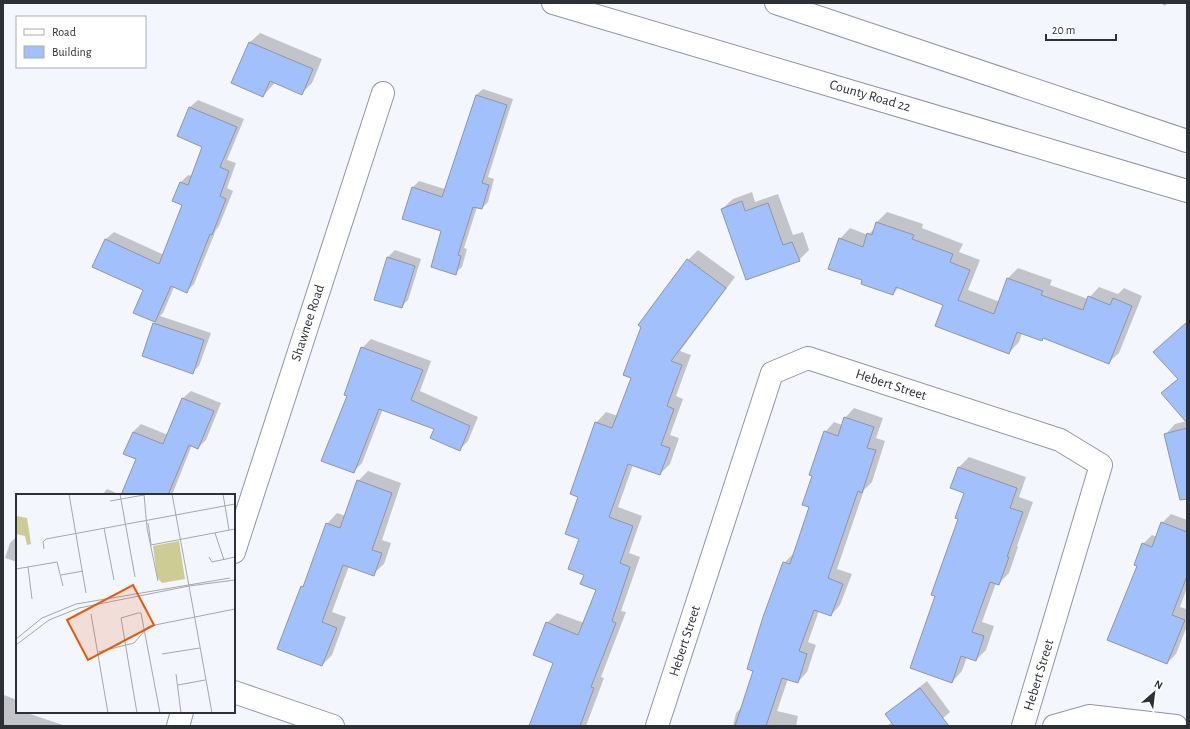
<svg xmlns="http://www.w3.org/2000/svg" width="1190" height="729" font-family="'Alegreya Sans',sans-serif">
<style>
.shadow{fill:#0003}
.building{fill:#a2c0fc;stroke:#8f96a3}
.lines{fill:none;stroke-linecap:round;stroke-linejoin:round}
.street-casing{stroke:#8f96a4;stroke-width:24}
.primary-casing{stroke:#8f96a4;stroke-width:24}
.street{stroke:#fff;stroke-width:22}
.primary{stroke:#fff;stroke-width:22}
.labels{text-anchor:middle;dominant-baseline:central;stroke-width:3;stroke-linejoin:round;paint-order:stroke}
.street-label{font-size:14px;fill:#2d3035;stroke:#fff}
.inset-road{fill:none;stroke:#a4a7ac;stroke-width:1}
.view{fill:#e8590c;fill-opacity:0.15;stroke:#e8590c;stroke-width:2}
.inset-edge{fill:none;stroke:#2d3035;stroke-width:2}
</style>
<rect width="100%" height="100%" fill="#f3f6fc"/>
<!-- shadow -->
<g class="shadow">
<polygon points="1162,3 1169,3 1164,6"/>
<polygon points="260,33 322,59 312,83 302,93 275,82 273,85 263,96 249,43"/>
<polygon points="483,89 513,99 488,177 494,179 488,202 482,208 477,207 464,248 467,249 462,267 455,273 443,231 413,187 419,181 445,189 476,95"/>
<polygon points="198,100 244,119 227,160 236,163 227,188 233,191 219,226 216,230 194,284 186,292 174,287 163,313 160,316 211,333 199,366 192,372 143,355 154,323 156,321 135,313 144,290 94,266 106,239 114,232 164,255 184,204 174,201 181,182 188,175 192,176 204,146 190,107"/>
<polygon points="752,192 755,202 778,194 793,235 803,232 809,250 799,260 722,209 733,199"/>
<polygon points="887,212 923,224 922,228 963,244 959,252 980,260 968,290 1000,302 1008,278 1018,268 1052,280 1050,285 1088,299 1099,287 1118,294 1124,288 1142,296 1119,353 1108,363 1044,337 1042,340 1022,333 1019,342 1009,353 944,304 899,287 893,294 863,280 840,239 850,228 868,235 876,227 877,222"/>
<polygon points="395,250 421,259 408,300 401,307 375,299 388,257"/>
<polygon points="698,250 735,277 680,351 691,355 676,396 683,399 670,435 679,438 670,464 660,474 633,465 618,507 642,516 629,553 640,557 621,611 626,612 601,677 604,678 586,726 530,726 554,662 547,623 557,613 584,623 597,589 585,574 580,497 596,423 606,412 618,416 688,260"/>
<polygon points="371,339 431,361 420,391 478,417 468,441 459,450 435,429 383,409 362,463 353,472 348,396 362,348"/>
<polygon points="191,391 221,403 206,440 198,448 192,445 172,495 122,495 137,458 125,453 133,432 141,424 168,435 183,398"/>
<polygon points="854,408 883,418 876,438 885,441 872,482 864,490 837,569 852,574 840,605 831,615 819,611 808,642 816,645 807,672 798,682 788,679 777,711 798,716 796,726 733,726 736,713 743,706 755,670 784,563 794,553 810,507 813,476 825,432 834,422 842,425 845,418"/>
<polygon points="1187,421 1187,488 1165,435 1175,424"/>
<polygon points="969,457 1026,477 1019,497 1033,502 1017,546 1018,547 1009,573 999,583 996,583 982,622 994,626 986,650 976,660 967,657 962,671 952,682 936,596 960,518 965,492 951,488 959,467"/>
<polygon points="368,471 401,483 382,540 391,543 384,564 373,574 349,566 332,612 346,617 332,655 322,665 302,587 306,583 327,524 337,513 346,516 358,481"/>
<polygon points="107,489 121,495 102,495"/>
<polygon points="1171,514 1187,520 1187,588 1180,607 1187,609 1187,626 1176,654 1167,663 1143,544 1152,535 1157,537 1162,523"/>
<polygon points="17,536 17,562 5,558 10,543"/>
<polygon points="927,681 950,712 934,726 887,726 892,722 886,714 893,708"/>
<polygon points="4,695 17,700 17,712 24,712 66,726 3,726 3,696"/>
</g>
<!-- building -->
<g class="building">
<polygon points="249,42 313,69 302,95 270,81 263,97 231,83"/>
<polygon points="476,95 507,105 482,183 489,185 482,209 473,207 458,255 461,256 456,275 431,267 441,231 402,219 412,187 442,197"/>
<polygon points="189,107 237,127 220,167 229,171 220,196 226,199 212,235 210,234 187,293 171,286 155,322 133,313 143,290 92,267 105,239 159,264 182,205 172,201 180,182 188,185 202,147 177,136"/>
<polygon points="742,201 745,211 768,203 783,245 792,242 800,261 746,280 721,209"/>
<polygon points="876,222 914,235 912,239 953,254 950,262 970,270 958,300 994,314 1007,278 1043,291 1041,295 1083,310 1088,296 1110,305 1113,298 1132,306 1109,364 1043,338 1042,341 1017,332 1009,354 935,326 943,305 896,287 893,295 861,284 862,280 828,269 839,238 863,247 867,233 872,235"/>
<polygon points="387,257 415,266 402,308 374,300"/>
<polygon points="687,259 726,288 671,361 682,365 667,406 674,409 661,445 670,448 660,475 628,464 609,517 633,526 620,563 630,567 612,621 616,623 591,687 594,688 580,726 529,726 553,663 533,655 546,622 578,635 596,590 580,584 584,575 568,569 579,539 565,534 578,497 570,494 595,422 612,428 631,378 623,375 641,327 638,325"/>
<polygon points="1187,322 1187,423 1161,393 1178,379 1153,352"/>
<polygon points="153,323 204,340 193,374 142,356"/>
<polygon points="361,347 423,370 411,400 470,426 460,451 430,438 434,429 379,409 354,473 321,461 347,396 344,395"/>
<polygon points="182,398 214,411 198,449 189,445 168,495 121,495 136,459 123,454 133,432 163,444"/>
<polygon points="844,417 874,427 867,448 876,450 862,493 858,491 828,578 843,584 831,616 814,610 799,651 807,654 798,683 782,678 766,726 735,726 753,671 747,669 763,617 783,562 790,564 809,507 802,505 812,476 809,475 824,431 838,436"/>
<polygon points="1187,428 1187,499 1180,500 1164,434"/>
<polygon points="958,467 1017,488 1010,508 1023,512 1007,557 1009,557 999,585 990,582 972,632 984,636 976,661 961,656 952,683 910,668 935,596 931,595 958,519 955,518 964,493 950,488"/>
<polygon points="357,480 392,493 372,550 382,553 374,576 343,565 322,622 337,628 322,666 277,649 301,586 303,587 326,523 340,528"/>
<polygon points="1161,522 1187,532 1187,576 1172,615 1185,620 1167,664 1107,640 1137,566 1134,565 1142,543 1152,547"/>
<polygon points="920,688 949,726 894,726 885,714"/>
</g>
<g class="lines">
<defs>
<g id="street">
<polyline points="234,552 383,93"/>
<polyline points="234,692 333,726"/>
<polyline points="178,726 182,712"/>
<polyline points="657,726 772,373 808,358 1060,440 1101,465 1023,726"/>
<polyline points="1054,726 1089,716 1176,726"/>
</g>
<g id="primary">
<polyline points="553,3 1187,191"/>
<polyline points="776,3 1187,141"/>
</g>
</defs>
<!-- street casing -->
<use href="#street" class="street-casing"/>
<!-- primary casing -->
<use href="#primary" class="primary-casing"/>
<!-- street -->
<use href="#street" class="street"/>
<!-- primary -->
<use href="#primary" class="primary"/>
</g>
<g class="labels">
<!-- street labels -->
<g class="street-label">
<text transform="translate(870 96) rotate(16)">County Road 22</text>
<text transform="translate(308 323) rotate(-72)">Shawnee Road</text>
<text transform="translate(891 385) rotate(18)">Hebert Street</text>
<text transform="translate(685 641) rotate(-72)">Hebert Street</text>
<text transform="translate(1039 675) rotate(-73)">Hebert Street</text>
</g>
</g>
<!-- overview -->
<g transform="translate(16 494)">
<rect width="219" height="219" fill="#f3f6fc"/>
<path d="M0 22 11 24 15 50 11 51 9 42 0 40ZM163 47 169 85 146 89 141 83 137 52Z" fill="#cccc94"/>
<path class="inset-road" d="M53 0 70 99M104 0 119 83M128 0 131 34 142 87M156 0 173 92M207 0 213 36M94 7 128 1M132 29 135 50M88 34 98 86M199 39 208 66M135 51 219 35M28 55 27 48 30 45 219 10M193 63 196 68 219 63M12 73 16 105M0 75 41 68 47 92M45 81 67 77M173 92 196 219M75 120 92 219M0 145 26 124 60 110 214 84M0 151 33 126 63 114 173 92 219 86M82 158 118 149 132 133 139 131 219 115M146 160 184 154M160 180 165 219M162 191 189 186M121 219 105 124 122 119H125L144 219"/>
<path class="view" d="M117 91 138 131 72 166 51 126Z"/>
<rect width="219" height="219" class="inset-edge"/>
</g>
<!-- border -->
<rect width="1190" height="729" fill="none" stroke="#2d3035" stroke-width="8"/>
<!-- legend -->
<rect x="16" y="16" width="130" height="52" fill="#ffffff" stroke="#abacae"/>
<rect x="24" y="29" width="20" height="6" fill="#ffffff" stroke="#abacae"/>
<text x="52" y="36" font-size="12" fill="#2d3035">Road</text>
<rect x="24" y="46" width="20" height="12" fill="#a2c0fc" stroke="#abacae"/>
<text x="52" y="56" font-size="12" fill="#2d3035">Building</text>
<!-- north arrow -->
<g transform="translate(1154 693) rotate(28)" stroke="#ffffff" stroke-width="3" paint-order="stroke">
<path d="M0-3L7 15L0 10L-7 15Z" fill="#2d3035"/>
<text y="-6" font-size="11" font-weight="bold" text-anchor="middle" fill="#2d3035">N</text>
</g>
<!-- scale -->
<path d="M1046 34v6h70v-6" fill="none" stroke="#2d3035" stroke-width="2"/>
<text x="1052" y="34" font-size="12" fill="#2d3035" stroke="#ffffff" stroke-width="3" paint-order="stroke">20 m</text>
</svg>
